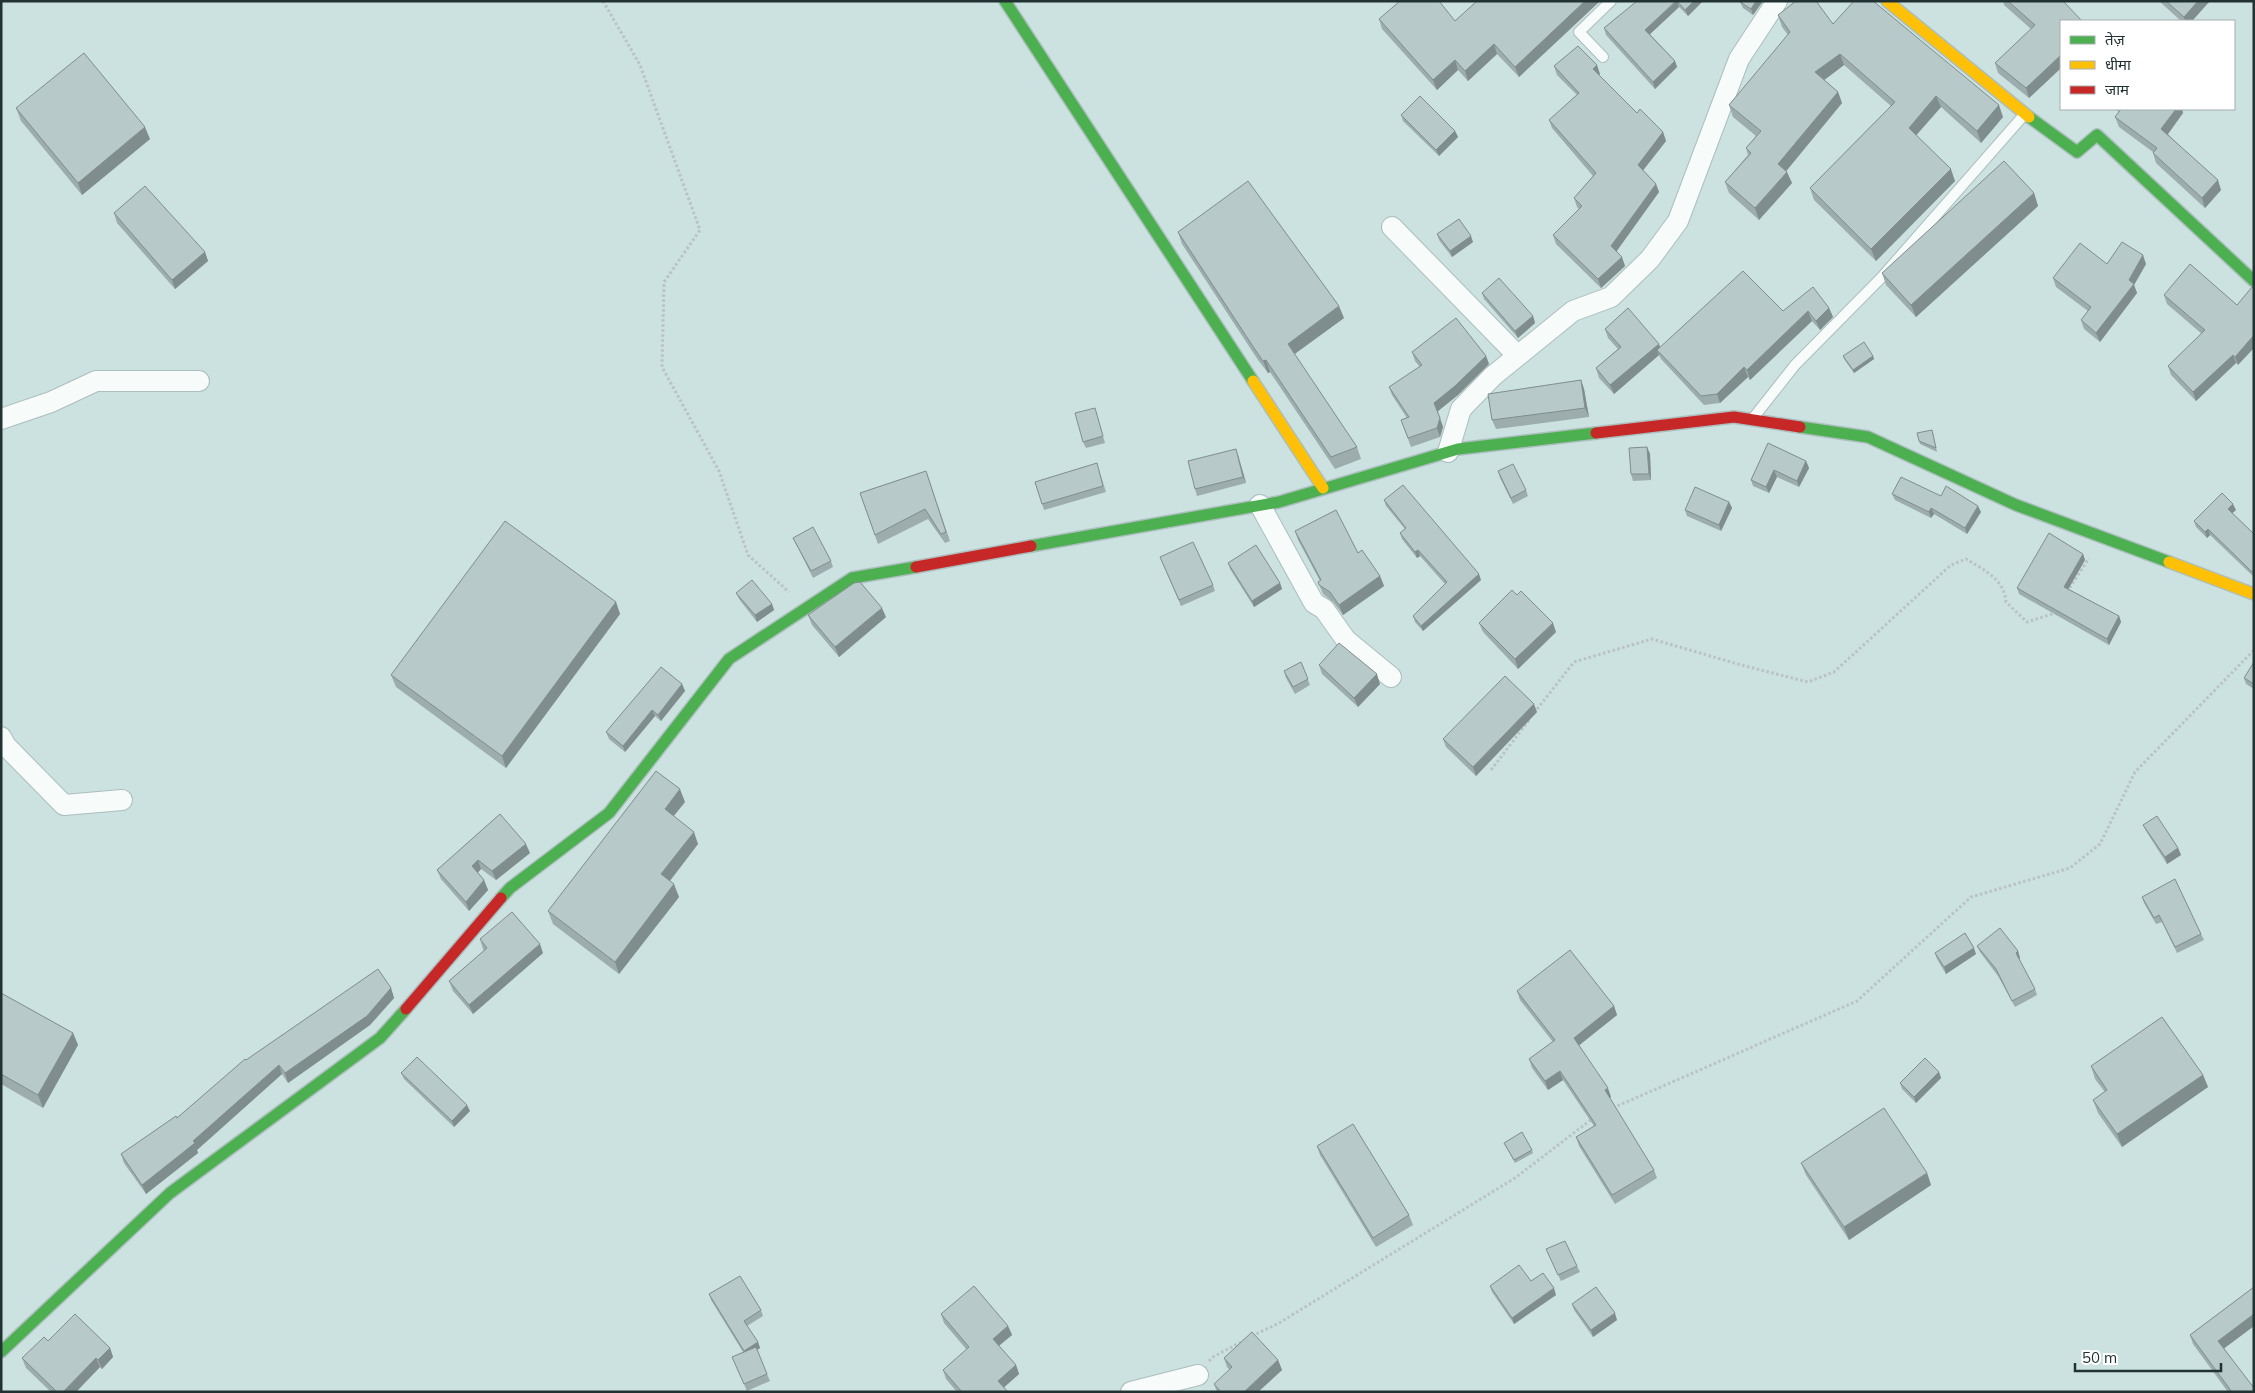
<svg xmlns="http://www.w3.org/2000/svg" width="2255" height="1393" font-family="Mulish,'Noto Sans Devanagari',sans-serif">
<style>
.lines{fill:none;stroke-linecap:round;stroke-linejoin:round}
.lane-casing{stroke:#acbebe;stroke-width:12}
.street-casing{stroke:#acbebe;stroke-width:22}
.fast-casing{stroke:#acbebe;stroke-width:14}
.slow-casing{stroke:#acbebe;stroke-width:14}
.jam-casing{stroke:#acbebe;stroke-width:14}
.path{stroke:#bbc2c2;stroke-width:3;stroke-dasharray:2.5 2.5;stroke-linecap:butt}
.lane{stroke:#f7fbfa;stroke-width:10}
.street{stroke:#f7fbfa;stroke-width:20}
.fast{stroke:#4caf50;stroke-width:11}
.slow{stroke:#ffc107;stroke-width:11}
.jam{stroke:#c62828;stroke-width:11}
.wall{fill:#9dadad}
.shaded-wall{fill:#808d8d}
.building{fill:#b7c9c9;stroke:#808d8d}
</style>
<rect width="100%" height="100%" fill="#cbe2e1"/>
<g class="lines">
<defs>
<g id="lane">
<polyline points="1603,57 1579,32 1611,1"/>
<polyline points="1754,417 1795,365 1882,277 2024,115"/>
</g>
<g id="street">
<polyline points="1392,227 1517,355"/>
<polyline points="1,419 51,402 96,381 199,381"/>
<polyline points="1448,452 1461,409 1493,376 1573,311 1611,297 1650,259 1678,221 1739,59 1777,1"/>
<polyline points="1260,505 1314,603 1324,609 1346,640 1391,677"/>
<polyline points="1,737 6,746 64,805 122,800"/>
<polyline points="1131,1392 1198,1375"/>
</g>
<g id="fast">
<polyline points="1005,1 1253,381"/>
<polyline points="2029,117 2077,152 2097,135 2254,281"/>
<polyline points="1800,427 1868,437 2016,505 2169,562"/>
<polyline points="1031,546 1279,502 1458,449 1596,433"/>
<polyline points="501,898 510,888 609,813 729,659 852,578 916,567"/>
<polyline points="1,1352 170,1193 380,1038 406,1009"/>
</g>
<g id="slow">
<polyline points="1887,1 2029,117"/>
<polyline points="1253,381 1323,488"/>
<polyline points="2169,562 2254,594"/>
</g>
<g id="jam">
<polyline points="1596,433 1734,417 1800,427"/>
<polyline points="916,567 1031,546"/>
<polyline points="406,1009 501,898"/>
</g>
</defs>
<!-- lane casing -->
<use href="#lane" class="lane-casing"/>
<!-- street casing -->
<use href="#street" class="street-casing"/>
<!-- fast casing -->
<use href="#fast" class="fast-casing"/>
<!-- slow casing -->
<use href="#slow" class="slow-casing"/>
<!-- jam casing -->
<use href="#jam" class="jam-casing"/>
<!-- path -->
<g class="path">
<polyline points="603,1 640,65 700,230 664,282 662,367 719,471 748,555 789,592"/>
<polyline points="2067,592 2089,558"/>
<path d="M1534 713 1574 662 1652 639 1741 665 1808 682 1834 672 1951 565 1966 559C1983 569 2005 580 2006 602L2027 622 2052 614 2055 610"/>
<polyline points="1491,770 1529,720"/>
<polyline points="1613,1108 1857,1001 1971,897 2070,868 2100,844 2135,772 2254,650"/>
<polyline points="1252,1336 1279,1323 1515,1178 1592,1119"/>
<polyline points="1209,1361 1213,1357 1245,1340"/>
</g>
<!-- lane -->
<use href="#lane" class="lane"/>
<!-- street -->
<use href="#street" class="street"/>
<!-- fast -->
<use href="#fast" class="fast"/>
<!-- slow -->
<use href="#slow" class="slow"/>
<!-- jam -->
<use href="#jam" class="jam"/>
</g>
<!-- wall -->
<g class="wall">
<polygon points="1477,1 1600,1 1519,77 1497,54 1468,81 1458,70 1437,90 1382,29 1379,19 1455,21"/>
<polygon points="1637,1 1703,1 1688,16 1679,7 1650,34 1675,61 1677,67 1655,89 1606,35 1604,28"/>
<polygon points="1741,1 1763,1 1753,15 1743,8 1740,2"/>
<polygon points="2003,1 2063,1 2061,21 2061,68 2029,98 1998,73 1995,63 2031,29 2004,5"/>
<polygon points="2159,1 2209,1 2209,2 2192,21 2181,21"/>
<polygon points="1778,15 1833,24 2003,117 1981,143 1941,107 1916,135 1955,181 1876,261 1814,200 1810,188 1891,106 1844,65 1824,80 1838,92 1842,103 1786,171 1792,183 1759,220 1729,193 1725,182 1748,155 1746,148 1756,136 1733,117 1729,105 1788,35 1782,27"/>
<polygon points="1554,66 1600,74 1599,75 1637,113 1663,132 1666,141 1643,170 1656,184 1659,192 1616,251 1625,266 1601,288 1556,244 1553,235 1579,209 1577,207 1574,198 1593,176 1552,128 1549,120 1577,95 1557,75"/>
<polygon points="16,108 150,139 82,195 21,121"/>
<polygon points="2115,109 2182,109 2183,113 2168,134 2221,190 2205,208 2156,163 2153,153 2153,152 2119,127 2115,117 2119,112"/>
<polygon points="1401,115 1455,131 1458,137 1439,156 1403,121"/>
<polygon points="2034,193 2038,206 1916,317 1886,285 1882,273"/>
<polygon points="114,213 205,252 208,261 175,289 117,223"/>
<polygon points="1178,232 1344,318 1294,354 1357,447 1361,459 1335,469 1270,372 1268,373 1258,360 1182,244"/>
<polygon points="1437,234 1473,242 1452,257 1439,240"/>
<polygon points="2107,264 2146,264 2134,285 2137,293 2100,342 2084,329 2081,320 2088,311 2056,287 2053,278"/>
<polygon points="1482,293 1533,316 1535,323 1518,338 1484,299"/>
<polygon points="2164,295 2237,305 2238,365 2236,363 2196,401 2171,375 2168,366 2202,334 2167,304"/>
<polygon points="1829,308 1833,317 1820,330 1812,321 1750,380 1748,377 1720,403 1704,405 1661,359 1659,355 1614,394 1599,378 1596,368 1618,349 1608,338 1605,329 1659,344 1660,348 1783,311"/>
<polygon points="1412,352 1486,356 1489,364 1458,395 1437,411 1443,427 1440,437 1411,447 1401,420 1407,418 1392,395 1389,387 1420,367 1415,361"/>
<polygon points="1843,356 1873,356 1874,359 1854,373 1844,359"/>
<polygon points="1581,380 1584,389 1589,417 1496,429 1492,420"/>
<polygon points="1095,408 1105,443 1086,448 1083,442"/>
<polygon points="1932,430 1933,433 1937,452 1920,444 1919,441"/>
<polygon points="1768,443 1806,461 1809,468 1799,487 1777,477 1769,493 1753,486 1751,480"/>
<polygon points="1647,447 1650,454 1651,480 1633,481 1631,474"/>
<polygon points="1238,455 1246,483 1197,496 1195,489"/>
<polygon points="1099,470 1106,492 1044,510 1035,482"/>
<polygon points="926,471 950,541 945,543 928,519 878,544 860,493"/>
<polygon points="1498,471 1526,490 1528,496 1513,504 1500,478"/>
<polygon points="1892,494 1941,496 1981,512 1967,534 1934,514 1931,518 1895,500"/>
<polygon points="1384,500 1481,580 1423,631 1415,622 1413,616 1445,584 1420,556 1417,558 1402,539 1400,533 1405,529 1386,506"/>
<polygon points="1729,502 1732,508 1721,531 1687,516 1685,510"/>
<polygon points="2236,510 2232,513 2254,534 2254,577 2210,535 2207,538 2196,527 2194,521"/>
<polygon points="1295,531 1358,553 1380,576 1384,586 1343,615 1333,602 1323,594 1318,582 1320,581 1298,540"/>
<polygon points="793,538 831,561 833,567 813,578"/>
<polygon points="2083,554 2085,560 2068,589 2119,616 2121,622 2109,645 2019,594 2017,588"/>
<polygon points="1160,557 1213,585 1215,591 1181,606"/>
<polygon points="1228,563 1280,583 1282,589 1254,607 1230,569"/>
<polygon points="736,593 772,604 774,610 757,622 739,599"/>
<polygon points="616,602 620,614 506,768 396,687 391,675"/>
<polygon points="808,615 886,617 839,657 812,625"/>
<polygon points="1479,623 1556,632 1518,669 1483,632"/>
<polygon points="1301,662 1310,685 1295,694 1286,678 1284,671"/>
<polygon points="2254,662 2254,689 2246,684 2244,678"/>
<polygon points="1319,665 1380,684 1358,707 1322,674"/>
<polygon points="682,684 685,691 661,721 655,716 625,752 609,739 606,732"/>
<polygon points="1537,712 1476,776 1446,747 1443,739"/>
<polygon points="685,802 673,816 698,844 670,881 679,897 619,974 553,924 548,911"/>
<polygon points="500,814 530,853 496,880 481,869 478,873 484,880 488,890 469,911 441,879 437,870"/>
<polygon points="2143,825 2178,848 2181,855 2167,864 2146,831"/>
<polygon points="2142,897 2201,934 2204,940 2177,953 2162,922 2156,924 2144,903"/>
<polygon points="480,939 543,953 473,1014 453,991 449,981 484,951 483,949"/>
<polygon points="1977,946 2018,951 2020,958 2019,959 2035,989 2037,995 2015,1007 1998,976 1980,952"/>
<polygon points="1935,953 1976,954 1946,974 1937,959"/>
<polygon points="391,988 394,998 370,1025 288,1083 282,1074 197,1150 198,1153 146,1194 124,1163 121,1154 177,1118 246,1060"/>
<polygon points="1517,991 1614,1006 1617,1015 1579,1045 1611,1097 1609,1098 1654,1170 1657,1178 1615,1204 1579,1146 1576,1137 1594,1126 1563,1080 1548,1090 1532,1068 1529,1059 1553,1042 1520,1000"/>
<polygon points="1,993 73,1033 78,1045 43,1108 1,1084"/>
<polygon points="2091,1066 2203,1075 2208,1087 2122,1147 2098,1113 2093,1100 2105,1092 2095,1079"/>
<polygon points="1939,1072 1941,1078 1916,1103 1902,1089 1900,1083"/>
<polygon points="401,1073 470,1111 454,1127 404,1079"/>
<polygon points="1504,1143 1532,1150 1533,1153 1515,1163"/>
<polygon points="1317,1146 1409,1215 1413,1225 1376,1247 1320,1155"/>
<polygon points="1801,1163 1927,1173 1931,1185 1849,1240 1806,1175"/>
<polygon points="1546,1249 1577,1266 1580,1272 1561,1281"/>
<polygon points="1531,1281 1556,1295 1514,1324 1492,1292 1490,1286"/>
<polygon points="2254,1287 2254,1326 2224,1348 2254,1392 2228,1392 2193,1344 2190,1335"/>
<polygon points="709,1294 761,1310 763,1316 747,1326 758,1342 760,1348 757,1350 770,1381 747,1391 732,1357 743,1352 711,1300"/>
<polygon points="1572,1304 1617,1320 1593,1337 1574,1310"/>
<polygon points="941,1314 1008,1326 1012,1335 999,1346 1016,1365 1019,1374 1004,1387 1008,1392 957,1392 946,1379 943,1370 967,1350 944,1323"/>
<polygon points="48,1341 110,1348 113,1357 102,1369 100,1367 76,1392 51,1392 26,1368 22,1358"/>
<polygon points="1224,1358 1278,1360 1282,1370 1258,1392 1217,1392 1214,1384 1230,1370 1227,1367"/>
</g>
<!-- shaded-wall -->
<g class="shaded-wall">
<polygon points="1585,1 1600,1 1519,77 1515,67"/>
<polygon points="1677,1 1679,7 1648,36 1645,30"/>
<polygon points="1694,1 1703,1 1688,16 1685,10"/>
<polygon points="1756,1 1763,1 1753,15 1751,9"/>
<polygon points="2198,1 2209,1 2209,2 2192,21 2185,21 2184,17"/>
<polygon points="1494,44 1497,54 1468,81 1465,71"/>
<polygon points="1840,54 1844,65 1819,84 1815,72"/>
<polygon points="2061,55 2061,68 2029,98 2026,88"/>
<polygon points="1455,60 1458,70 1437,90 1433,80"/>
<polygon points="1675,61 1677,67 1655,89 1653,82"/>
<polygon points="1597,65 1600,74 1596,78 1593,69"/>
<polygon points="1838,92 1842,103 1783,175 1778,164"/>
<polygon points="1936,96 1941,107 1913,139 1909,128"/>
<polygon points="1999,105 2003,117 1981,143 1977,131"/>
<polygon points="2176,109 2182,109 2183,113 2165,138 2161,129"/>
<polygon points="145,127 150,139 82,195 78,183"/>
<polygon points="1455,131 1458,137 1439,156 1436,150"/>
<polygon points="1663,132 1666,141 1641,173 1638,165"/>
<polygon points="1951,169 1955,181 1876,261 1871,249"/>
<polygon points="1787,172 1792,183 1759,220 1755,208"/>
<polygon points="2218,180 2221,190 2205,208 2202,198"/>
<polygon points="1656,184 1659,192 1614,255 1611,246"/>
<polygon points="2034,193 2038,206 1916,317 1911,305"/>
<polygon points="1471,236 1473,242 1452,257 1450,251"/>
<polygon points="205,252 208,261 175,289 172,280"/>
<polygon points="2143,255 2146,264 2134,285 2137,293 2100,342 2096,333"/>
<polygon points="1622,257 1625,266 1601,288 1598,279"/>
<polygon points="1339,306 1344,318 1292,356 1288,344"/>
<polygon points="1829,308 1833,317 1820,330 1816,321"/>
<polygon points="1808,311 1812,321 1750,380 1747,370"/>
<polygon points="1533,316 1535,323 1518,338 1515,331"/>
<polygon points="2254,335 2254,348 2238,365 2235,357"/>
<polygon points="1659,344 1662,353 1657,350 1659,355 1614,394 1610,385"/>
<polygon points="2233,355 2236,363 2196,401 2193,392"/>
<polygon points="1486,356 1489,364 1458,395 1437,412 1434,403"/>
<polygon points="1873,356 1874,359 1854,373 1853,370"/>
<polygon points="1266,360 1270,372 1268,373 1263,361"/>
<polygon points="1744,367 1748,377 1720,403 1717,394"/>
<polygon points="1581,380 1584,389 1589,417 1585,408"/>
<polygon points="1440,418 1443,427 1440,437 1437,428"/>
<polygon points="1647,447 1650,454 1651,480 1649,474"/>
<polygon points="1236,449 1238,455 1246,483 1243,477"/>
<polygon points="1806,461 1809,468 1799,487 1797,481"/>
<polygon points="1774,470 1777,477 1769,493 1766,487"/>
<polygon points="1729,502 1732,508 1721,531 1719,525"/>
<polygon points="2233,504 2236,510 2230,515 2228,509"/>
<polygon points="1978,506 1981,512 1967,534 1965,528"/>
<polygon points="1931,508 1934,514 1931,518 1929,512"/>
<polygon points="2208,529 2210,535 2207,538 2205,532"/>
<polygon points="1418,550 1420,556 1417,558 1415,552"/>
<polygon points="2083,554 2085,560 2066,593 2064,587"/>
<polygon points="1479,574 1481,580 1423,631 1421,626"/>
<polygon points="1380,576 1384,586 1343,615 1339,605"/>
<polygon points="1280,583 1282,589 1254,607 1252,601"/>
<polygon points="616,602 620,614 506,768 502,756"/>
<polygon points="772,604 774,610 757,622 755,615"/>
<polygon points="882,608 886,617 839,657 835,647"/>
<polygon points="2119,616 2121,622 2109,645 2107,639"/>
<polygon points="1553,623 1556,632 1518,669 1515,659"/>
<polygon points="1377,674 1380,684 1358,707 1354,698"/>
<polygon points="682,684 685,691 661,721 658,715"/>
<polygon points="1534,704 1537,712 1476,776 1473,767"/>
<polygon points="652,710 655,716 625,752 623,746"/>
<polygon points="680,789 685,802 669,822 665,809"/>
<polygon points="694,832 698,844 665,887 661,874"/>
<polygon points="526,844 530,853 496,880 492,871"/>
<polygon points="2178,848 2181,855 2167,864 2165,857"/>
<polygon points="478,860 481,869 475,875 472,866"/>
<polygon points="484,880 488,890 469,911 466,902"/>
<polygon points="674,884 679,897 619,974 615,962"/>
<polygon points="540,944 543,953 473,1014 469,1005"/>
<polygon points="1974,948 1976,954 1946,974 1944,967"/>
<polygon points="2018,951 2020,958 2019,959 2016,953"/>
<polygon points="391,988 394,998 370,1025 288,1083 285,1073"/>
<polygon points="1614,1006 1617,1015 1577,1047 1574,1038"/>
<polygon points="73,1033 78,1045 43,1108 38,1095"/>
<polygon points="279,1065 282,1074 197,1150 198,1153 146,1194 142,1185"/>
<polygon points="1560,1071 1563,1080 1548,1090 1545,1081"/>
<polygon points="1939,1072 1941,1078 1916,1103 1914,1097"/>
<polygon points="2203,1075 2208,1087 2122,1147 2117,1134"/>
<polygon points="1608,1088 1611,1097 1608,1099 1605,1090"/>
<polygon points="467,1105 470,1111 454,1127 452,1121"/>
<polygon points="1927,1173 1931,1185 1849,1240 1844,1227"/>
<polygon points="1554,1288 1556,1295 1514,1324 1512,1318"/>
<polygon points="1615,1313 1617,1320 1593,1337 1591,1330"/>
<polygon points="2254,1314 2254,1326 2222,1350 2218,1341"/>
<polygon points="1008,1326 1012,1335 996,1348 993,1339"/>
<polygon points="758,1342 760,1348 746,1357 744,1351"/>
<polygon points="110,1348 113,1357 102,1369 98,1360"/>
<polygon points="96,1358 100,1367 76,1392 63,1392"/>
<polygon points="1278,1360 1282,1370 1258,1392 1244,1392"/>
<polygon points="1016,1365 1019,1374 1001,1390 998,1381"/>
</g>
<!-- building -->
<g class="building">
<polygon points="1400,1 1439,1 1455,21 1477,1 1585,1 1515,67 1494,44 1465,71 1455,60 1433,80 1379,19"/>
<polygon points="1637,1 1676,1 1645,30 1675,61 1653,82 1604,28"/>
<polygon points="1677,1 1694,1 1685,10"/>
<polygon points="1741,1 1756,1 1751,9 1740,2"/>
<polygon points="1796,1 1816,1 1833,24 1854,1 1873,1 1999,105 1977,131 1936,96 1909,128 1951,169 1871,249 1810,188 1895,102 1840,54 1815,72 1838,92 1778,164 1787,172 1755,208 1725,182 1751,153 1746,148 1761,131 1729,105 1790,32 1778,15"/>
<polygon points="2008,1 2063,1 2082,21 2061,21 2061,55 2026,88 1995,63 2035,25"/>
<polygon points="2166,1 2198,1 2184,17"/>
<polygon points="1578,46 1597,65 1593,69 1637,113 1640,109 1663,132 1638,165 1656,184 1611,246 1622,257 1598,279 1553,235 1582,206 1574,198 1596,173 1549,120 1579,93 1554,66"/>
<polygon points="84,53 145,127 78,183 16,108"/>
<polygon points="1420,96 1455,131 1436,150 1401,115"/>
<polygon points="2121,109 2176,109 2161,129 2218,180 2202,198 2153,153 2157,148 2115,117"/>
<polygon points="2004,161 2034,193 1911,305 1882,273"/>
<polygon points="1248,181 1339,306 1288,344 1357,447 1331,457 1266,360 1263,361 1254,348 1178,232"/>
<polygon points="145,186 205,252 172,280 114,213"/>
<polygon points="1459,219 1471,236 1450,251 1437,234"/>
<polygon points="2122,242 2143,255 2129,280 2134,284 2096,333 2081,320 2091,307 2053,278 2080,243 2107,264"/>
<polygon points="2190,264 2237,305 2252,287 2254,287 2254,335 2235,357 2233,355 2193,392 2168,366 2205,330 2164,295"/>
<polygon points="1743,271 1783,311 1813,287 1829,308 1816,321 1808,311 1747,370 1744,367 1717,394 1701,396 1657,350"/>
<polygon points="1499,278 1533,316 1515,331 1482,293"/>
<polygon points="1628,308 1659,344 1610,385 1596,368 1621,347 1605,329"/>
<polygon points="1456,318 1486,356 1455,386 1434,403 1440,418 1437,428 1408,438 1401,420 1409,417 1389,387 1422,365 1412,352"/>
<polygon points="1864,342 1873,356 1853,370 1843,356"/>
<polygon points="1581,380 1585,408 1492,420 1488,394"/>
<polygon points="1095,408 1103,436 1083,442 1075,413"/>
<polygon points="1932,430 1936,448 1919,441 1917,433"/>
<polygon points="1768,443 1806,461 1797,481 1774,470 1766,487 1751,480"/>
<polygon points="1647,447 1649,474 1631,474 1629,448"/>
<polygon points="1236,449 1243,477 1195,489 1188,461"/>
<polygon points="1097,463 1103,486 1042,504 1035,482"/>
<polygon points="1513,464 1526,490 1511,498 1498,471"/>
<polygon points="926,471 946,532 941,534 925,509 875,535 860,493"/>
<polygon points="1901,477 1941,496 1946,486 1978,506 1965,528 1931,508 1929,512 1892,494"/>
<polygon points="1403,485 1479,574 1421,626 1413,616 1447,582 1418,550 1415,552 1400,533 1406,528 1384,500"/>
<polygon points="1695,487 1729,502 1719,525 1685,510"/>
<polygon points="2222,493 2233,504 2228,509 2254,534 2254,572 2251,571 2208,529 2205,532 2194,521"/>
<polygon points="1336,510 1358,553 1362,550 1380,576 1339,605 1330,592 1319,585 1318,582 1321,580 1295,531"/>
<polygon points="505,521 616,602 502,756 391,675"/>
<polygon points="813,527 831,561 811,571 793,538"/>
<polygon points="2049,533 2083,554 2064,587 2119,616 2107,639 2017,588"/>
<polygon points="1193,542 1213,585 1179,600 1160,557"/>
<polygon points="1256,545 1280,583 1252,601 1228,563"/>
<polygon points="752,580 772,604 755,615 736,593"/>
<polygon points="860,582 882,608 835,647 808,615 854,583"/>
<polygon points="1512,590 1517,595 1521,591 1553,623 1515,659 1479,623"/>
<polygon points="1339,643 1377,674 1354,698 1319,665"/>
<polygon points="1301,662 1308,679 1293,687 1284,671"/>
<polygon points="2254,662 2254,684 2244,678"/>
<polygon points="661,667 682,684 658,715 652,710 623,746 606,732"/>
<polygon points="1505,676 1534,704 1473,767 1443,739"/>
<polygon points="656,771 680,789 665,809 694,832 661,874 674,884 615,962 548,911"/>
<polygon points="500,814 526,844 492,871 478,860 472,866 484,880 466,902 437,870"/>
<polygon points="2157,816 2178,848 2165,857 2143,825"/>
<polygon points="2175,879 2201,934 2175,947 2159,915 2154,918 2142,897"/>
<polygon points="512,912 540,944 469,1005 449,981 487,948 480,939"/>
<polygon points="2000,928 2018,951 2016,953 2035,989 2012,1001 1996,969 1977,946"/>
<polygon points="1965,933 1974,948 1944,967 1935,953"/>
<polygon points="1570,950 1614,1006 1574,1038 1608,1088 1605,1090 1654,1170 1612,1195 1576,1137 1596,1125 1560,1071 1545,1081 1529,1059 1555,1040 1517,991"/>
<polygon points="378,969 391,988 367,1016 285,1073 279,1065 193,1141 195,1143 142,1185 121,1154 176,1116 177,1118 245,1059 246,1060"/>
<polygon points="1,993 73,1033 38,1095 1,1074"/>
<polygon points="2162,1017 2203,1075 2117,1134 2093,1100 2107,1090 2091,1066"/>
<polygon points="417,1057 467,1105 452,1121 401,1073"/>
<polygon points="1925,1058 1939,1072 1914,1097 1900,1083"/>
<polygon points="1884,1108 1927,1173 1844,1227 1801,1163"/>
<polygon points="1353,1124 1409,1215 1373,1238 1317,1146"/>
<polygon points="1522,1132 1532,1150 1514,1160 1504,1143"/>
<polygon points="1565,1241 1577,1266 1558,1275 1546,1249"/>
<polygon points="1519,1265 1531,1281 1543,1273 1554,1288 1512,1318 1490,1286"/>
<polygon points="740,1276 761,1310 744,1321 758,1342 744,1351 709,1294"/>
<polygon points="974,1286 1008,1326 993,1339 1016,1365 998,1381 1008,1392 962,1392 943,1370 969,1347 941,1314"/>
<polygon points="1596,1287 1615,1313 1591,1330 1572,1304"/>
<polygon points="2254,1287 2254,1314 2218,1341 2254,1388 2254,1392 2232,1392 2190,1335"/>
<polygon points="75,1314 110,1348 98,1360 96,1358 63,1392 57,1392 22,1358 44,1337 48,1341"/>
<polygon points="1252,1332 1278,1360 1244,1392 1221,1392 1214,1384 1232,1367 1224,1358"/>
<polygon points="756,1347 767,1374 744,1384 732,1357"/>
</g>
<!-- border -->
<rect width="2255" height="1393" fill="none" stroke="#223232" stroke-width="5"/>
<!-- legend -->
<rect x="2060" y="20" width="175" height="90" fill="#ffffff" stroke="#a7adad"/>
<rect x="2070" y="36" width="25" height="8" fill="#4caf50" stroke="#a7adad"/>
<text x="2105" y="45" font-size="15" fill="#223232">तेज़</text>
<rect x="2070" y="61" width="25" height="8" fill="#ffc107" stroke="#a7adad"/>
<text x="2105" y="70" font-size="15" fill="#223232">धीमा</text>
<rect x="2070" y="86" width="25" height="8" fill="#c62828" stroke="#a7adad"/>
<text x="2105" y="95" font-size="15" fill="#223232">जाम</text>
<!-- scale -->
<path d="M2075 1363v8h146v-8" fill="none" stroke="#223232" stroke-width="2.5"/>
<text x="2082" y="1363" font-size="15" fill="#223232" stroke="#ffffff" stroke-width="4" paint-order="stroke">50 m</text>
</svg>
